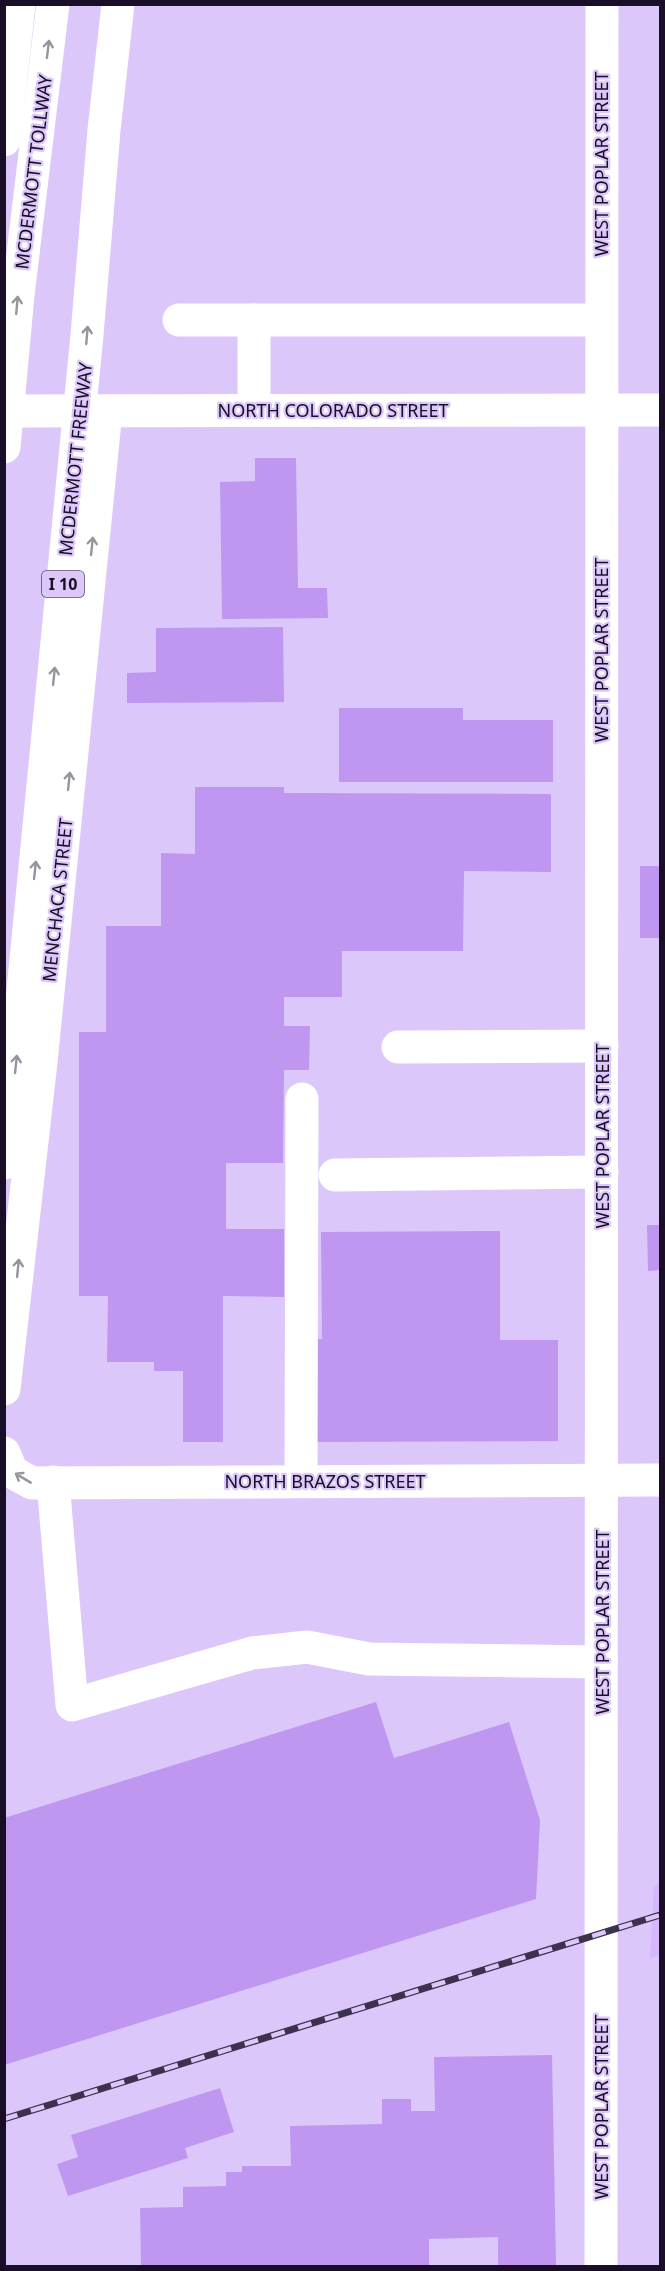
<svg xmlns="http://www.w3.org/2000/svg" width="665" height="2271" font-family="'Noto Sans',sans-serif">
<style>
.built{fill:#d5b7fd}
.building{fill:#bf97f0}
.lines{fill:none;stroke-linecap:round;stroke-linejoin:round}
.minor{stroke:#fff;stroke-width:33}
.major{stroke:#fff;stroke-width:33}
.highway{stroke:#fff;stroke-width:33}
.rail-casing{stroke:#3e314e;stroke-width:7}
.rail{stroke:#dcc7fa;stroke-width:4.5;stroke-dasharray:14;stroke-linecap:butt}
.oneway{stroke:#98939d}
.labels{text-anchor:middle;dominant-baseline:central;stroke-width:4.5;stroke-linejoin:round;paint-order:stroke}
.shield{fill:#dcc7fa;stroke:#544665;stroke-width:1.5}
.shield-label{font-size:16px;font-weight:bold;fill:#190e25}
.street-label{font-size:18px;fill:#190e25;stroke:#dcc7fa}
</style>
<rect width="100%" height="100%" fill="#dcc7fa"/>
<!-- built -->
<polygon class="built" points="660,1883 660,1955 650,1959 654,1886"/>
<!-- building -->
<g class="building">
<polygon points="255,458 296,458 298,588 327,588 328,618 222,619 220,482 255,481"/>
<polygon points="283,627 284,702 127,703 127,673 156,672 156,628"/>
<polygon points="339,708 463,708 463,720 553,720 553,782 339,782"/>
<polygon points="195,787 284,787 284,793 551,794 551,872 464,871 463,951 342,951 342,997 284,997 284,1026 310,1026 309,1070 284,1070 283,1163 226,1163 226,1229 284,1229 284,1297 223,1296 223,1442 183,1442 183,1371 154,1371 154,1362 107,1362 108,1296 79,1296 79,1032 106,1032 106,926 161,926 161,853 195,854"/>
<rect x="640" y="866" width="20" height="72"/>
<polygon points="647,1225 660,1225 660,1270 648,1271"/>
<polygon points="500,1231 500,1340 558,1340 558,1441 314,1442 314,1339 322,1339 321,1232"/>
<polygon points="376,1702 394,1758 509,1722 540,1820 536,1899 4,2065 4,1818"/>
<polygon points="552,2055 556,2266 498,2266 498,2237 429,2239 429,2266 141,2266 140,2208 183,2207 183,2187 226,2186 226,2172 242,2172 242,2166 291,2166 290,2126 382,2124 382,2099 411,2099 411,2111 435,2111 434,2057"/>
<polygon points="220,2088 234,2132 185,2148 188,2158 68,2196 57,2164 78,2157 71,2135"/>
</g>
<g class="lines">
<!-- minor -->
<g class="minor">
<polyline points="179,320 601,320"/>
<polyline points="254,410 254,320"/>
<polyline points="398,1047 602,1046"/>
<polyline points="335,1175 602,1172"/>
<polyline points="4,1453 12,1472 32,1483 660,1480"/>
<polyline points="301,1481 302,1099"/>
<polyline points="53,1482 72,1705 252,1653 307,1647 369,1659 601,1662"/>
<polyline points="601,2266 602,4"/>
</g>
<!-- major -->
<g class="major">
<polyline points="4,411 660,410"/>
<polyline points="4,1389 41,1062 106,411"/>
</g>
<!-- highway -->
<g class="highway">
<polyline points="4,140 19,4"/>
<polyline points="4,447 18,295 53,4"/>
<polyline points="4,1163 15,1072 87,335 104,130 118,4"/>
</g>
<defs>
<polyline id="rail" points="4,2119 660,1915"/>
</defs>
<!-- rail casing -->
<use href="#rail" class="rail-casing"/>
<!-- rail -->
<use href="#rail" class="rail"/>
</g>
<!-- one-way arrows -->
<defs><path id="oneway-shaft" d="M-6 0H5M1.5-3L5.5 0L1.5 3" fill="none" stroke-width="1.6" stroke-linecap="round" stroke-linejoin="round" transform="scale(1.5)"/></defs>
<g class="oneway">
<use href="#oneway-shaft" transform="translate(48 49) rotate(-83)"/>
<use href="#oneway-shaft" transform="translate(17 305) rotate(-85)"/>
<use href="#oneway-shaft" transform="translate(87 335) rotate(-85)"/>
<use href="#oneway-shaft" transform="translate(92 546) rotate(-84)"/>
<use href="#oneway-shaft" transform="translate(54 676) rotate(-84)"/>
<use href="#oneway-shaft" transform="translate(69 781) rotate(-84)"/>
<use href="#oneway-shaft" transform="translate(35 870) rotate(-84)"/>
<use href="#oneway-shaft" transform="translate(16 1064) rotate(-84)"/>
<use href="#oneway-shaft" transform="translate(18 1268) rotate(-84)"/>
<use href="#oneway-shaft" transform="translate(23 1478) rotate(-149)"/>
</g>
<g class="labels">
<!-- shield labels -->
<rect class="shield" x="42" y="571" width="42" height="26" rx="4.5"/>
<g class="shield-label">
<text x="63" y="584">I 10</text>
</g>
<!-- street labels -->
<g class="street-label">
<text transform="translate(601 164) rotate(-90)">WEST POPLAR STREET</text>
<text transform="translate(33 172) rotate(-83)">MCDERMOTT TOLLWAY</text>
<text x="333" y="410">NORTH COLORADO STREET</text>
<text transform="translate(75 459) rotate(-84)">MCDERMOTT FREEWAY</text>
<text transform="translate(601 650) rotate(-90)">WEST POPLAR STREET</text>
<text transform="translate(57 900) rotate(-84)">MENCHACA STREET</text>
<text transform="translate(602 1136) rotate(-90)">WEST POPLAR STREET</text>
<text x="325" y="1481">NORTH BRAZOS STREET</text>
<text transform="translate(602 1622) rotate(-90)">WEST POPLAR STREET</text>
<text transform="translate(601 2107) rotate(-90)">WEST POPLAR STREET</text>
</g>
</g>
<!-- border -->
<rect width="665" height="2271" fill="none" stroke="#190e25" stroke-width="12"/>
</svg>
